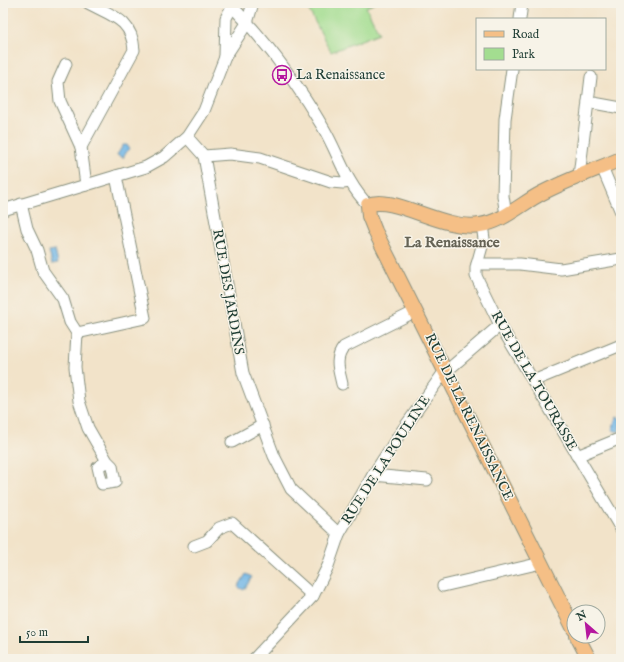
<svg xmlns="http://www.w3.org/2000/svg" width="624" height="662" font-family="'IM FELL English',serif">
<style>
.green{fill:#a3dd90;stroke:#618d62}
.water{fill:#6fb5e6;stroke:#47798d}
.lines{fill:none;stroke-linecap:round;stroke-linejoin:round}
.minor-casing{stroke:#88907e;stroke-width:13}
.major-casing{stroke:#88907e;stroke-width:16}
.minor{stroke:#fff;stroke-width:11}
.major{stroke:#f5bf86;stroke-width:14}
.labels{text-anchor:middle;dominant-baseline:central;stroke-width:3;stroke-linejoin:round;paint-order:stroke}
.poi-label{font-size:14px;fill:#1f3d34;stroke:#f7f3e8;text-anchor:start}
.street-label{font-size:14px;fill:#1f3d34;stroke:#f7f3e8}
.neighbourhood-label{font-size:15px;font-weight:bold;fill:#656355;stroke:#f7f3e8}
</style>
<rect width="100%" height="100%" fill="#f7f3e8"/>
<filter id="ink" filterUnits="userSpaceOnUse"><feTurbulence type="fractalNoise" baseFrequency=".025" numOctaves="2"/><feDisplacementMap in="SourceGraphic" scale="8" xChannelSelector="R" yChannelSelector="G"/><feConvolveMatrix kernelMatrix="1 2 1 2 8 2 1 2 1" color-interpolation-filters="sRGB"/></filter>
<filter id="wash" filterUnits="userSpaceOnUse"><feTurbulence type="fractalNoise" baseFrequency=".012" numOctaves="4" result="noise"/><feDisplacementMap in="SourceGraphic" scale="16" xChannelSelector="R" yChannelSelector="G"/><feGaussianBlur stdDeviation="0.9" result="paint"/><feColorMatrix in="noise" values="0 0 0 0 0 0 0 0 0 0 0 0 0 0 0 0 0 1.4 0 .05"/><feComposite in="paint" operator="in"/></filter>
<g filter="url(#wash)">
<rect width="100%" height="100%" fill="#f2e3c9"/>
<!-- green -->
<polygon class="green" points="305,3 376,3 366,7 379,33 331,52"/>
<!-- water -->
<g class="water">
<polygon points="123,145 127,145 129,148 123,158 117,155"/>
<polygon points="55,250 58,263 52,264 49,251"/>
<polygon points="617,417 621,419 619,432 612,430"/>
<polygon points="246,574 252,577 244,590 238,587"/>
</g>
</g>
<g filter="url(#ink)">
<g class="lines">
<defs>
<g id="minor">
<path d="M229 3C266 41 297 83 324 129 339 155 346 183 368 205"/>
<polyline points="520,19 522,3"/>
<polyline points="225,57 226,18 234,3"/>
<polyline points="66,64 58,82 60,101 81,147"/>
<polyline points="588,102 621,108"/>
<polyline points="187,137 204,156 230,154 260,158 331,182 343,183 350,182"/>
<polyline points="204,156 243,373 274,456 291,489 339,534"/>
<polyline points="602,167 621,212"/>
<polyline points="579,176 591,77"/>
<path d="M86 185 81 147 134 50C132 19 112 16 88 3"/>
<polyline points="21,204 27,229 37,250 43,271 63,299 70,322 77,333 75,367 79,401 88,428 107,461 112,466 115,482 102,484 98,467 107,461"/>
<polyline points="3,210 146,167 164,157 187,137 204,111 225,57 247,23 253,3"/>
<polyline points="506,215 503,196 505,119 512,69"/>
<polyline points="482,225 484,239 476,268 476,276 500,325 621,529"/>
<polyline points="477,264 520,264 561,269 621,259"/>
<polyline points="77,333 145,318 116,176"/>
<polyline points="533,381 621,345"/>
<path d="M342 384C339 370 334 359 344 347L416 311"/>
<polyline points="232,442 263,425"/>
<polyline points="577,456 621,438"/>
<polyline points="373,475 427,480"/>
<polyline points="194,546 207,541 219,528 232,523 313,596"/>
<polyline points="443,586 541,563"/>
<polyline points="254,659 313,596 328,566 339,534 373,475 399,435 442,375 500,325"/>
</g>
<g id="major">
<path d="M574 629 375 231 369 216 368 205C393 194 443 231 480 225 503 222 522 203 542 193 567 180 595 170 621 159"/>
<polyline points="577,636 589,659"/>
</g>
</defs>
<!-- minor casing -->
<use href="#minor" class="minor-casing"/>
<!-- major casing -->
<use href="#major" class="major-casing"/>
<!-- minor -->
<use href="#minor" class="minor"/>
<!-- major -->
<use href="#major" class="major"/>
</g>
</g>
<!-- icons -->
<defs>
<symbol id="bus-ring" viewBox="-11 -11 22 22"><circle r="9.5" fill="#f7f3e8" stroke="#b5179e" stroke-width="1.5"/><path d="M-5-6H5V4H4V6H2V4H-2V6H-4V4H-5ZM-3.5-4V0h7V-4ZM-3.5 1.2v1.5H-2V1.2ZM2 1.2v1.5H3.5V1.2Z" fill="#b5179e"/></symbol>
</defs>
<g fill-rule="evenodd">
<use href="#bus-ring" x="271" y="64" width="22" height="22"/>
</g>
<g class="labels">
<!-- poi labels -->
<g class="poi-label">
<text x="296" y="75">La Renaissance</text>
</g>
<!-- street labels -->
<g class="street-label">
<text transform="translate(228 292) rotate(80)">RUE DES JARDINS</text>
<text transform="translate(534 381) rotate(60)">RUE DE LA TOURASSE</text>
<text transform="translate(469 417) rotate(64)">RUE DE LA RENAISSANCE</text>
<text transform="translate(386 460) rotate(-57)">RUE DE LA POULINE</text>
</g>
<!-- neighbourhood labels -->
<g class="neighbourhood-label">
<text x="452" y="242">La Renaissance</text>
</g>
</g>
<!-- margin -->
<rect width="624" height="662" fill="none" stroke="#f7f3e8" stroke-width="16"/>
<!-- legend -->
<rect x="476" y="18" width="130" height="52" fill="#f7f3e8" stroke="#a1aaa0"/>
<rect x="484" y="31" width="20" height="6" fill="#f5bf86" stroke="#a1aaa0"/>
<text x="512" y="38" font-size="12" fill="#1f3d34">Road</text>
<rect x="484" y="48" width="20" height="12" fill="#a3dd90" stroke="#a1aaa0"/>
<text x="512" y="58" font-size="12" fill="#1f3d34">Park</text>
<!-- north arrow -->
<g transform="translate(586 624) rotate(332)"><circle r="19" fill="#f7f3e8" stroke="#a1aaa0"/>
<path d="M0-3L7 15L0 10L-7 15Z" fill="#b5179e"/>
<text y="-6" font-size="11" font-weight="bold" text-anchor="middle" fill="#1f3d34">N</text>
</g>
<!-- scale -->
<path d="M20 636v6h68v-6" fill="none" stroke="#1f3d34" stroke-width="2"/>
<text x="26" y="636" font-size="12" fill="#1f3d34" stroke="#f7f3e8" stroke-width="3" paint-order="stroke">50 m</text>
</svg>
